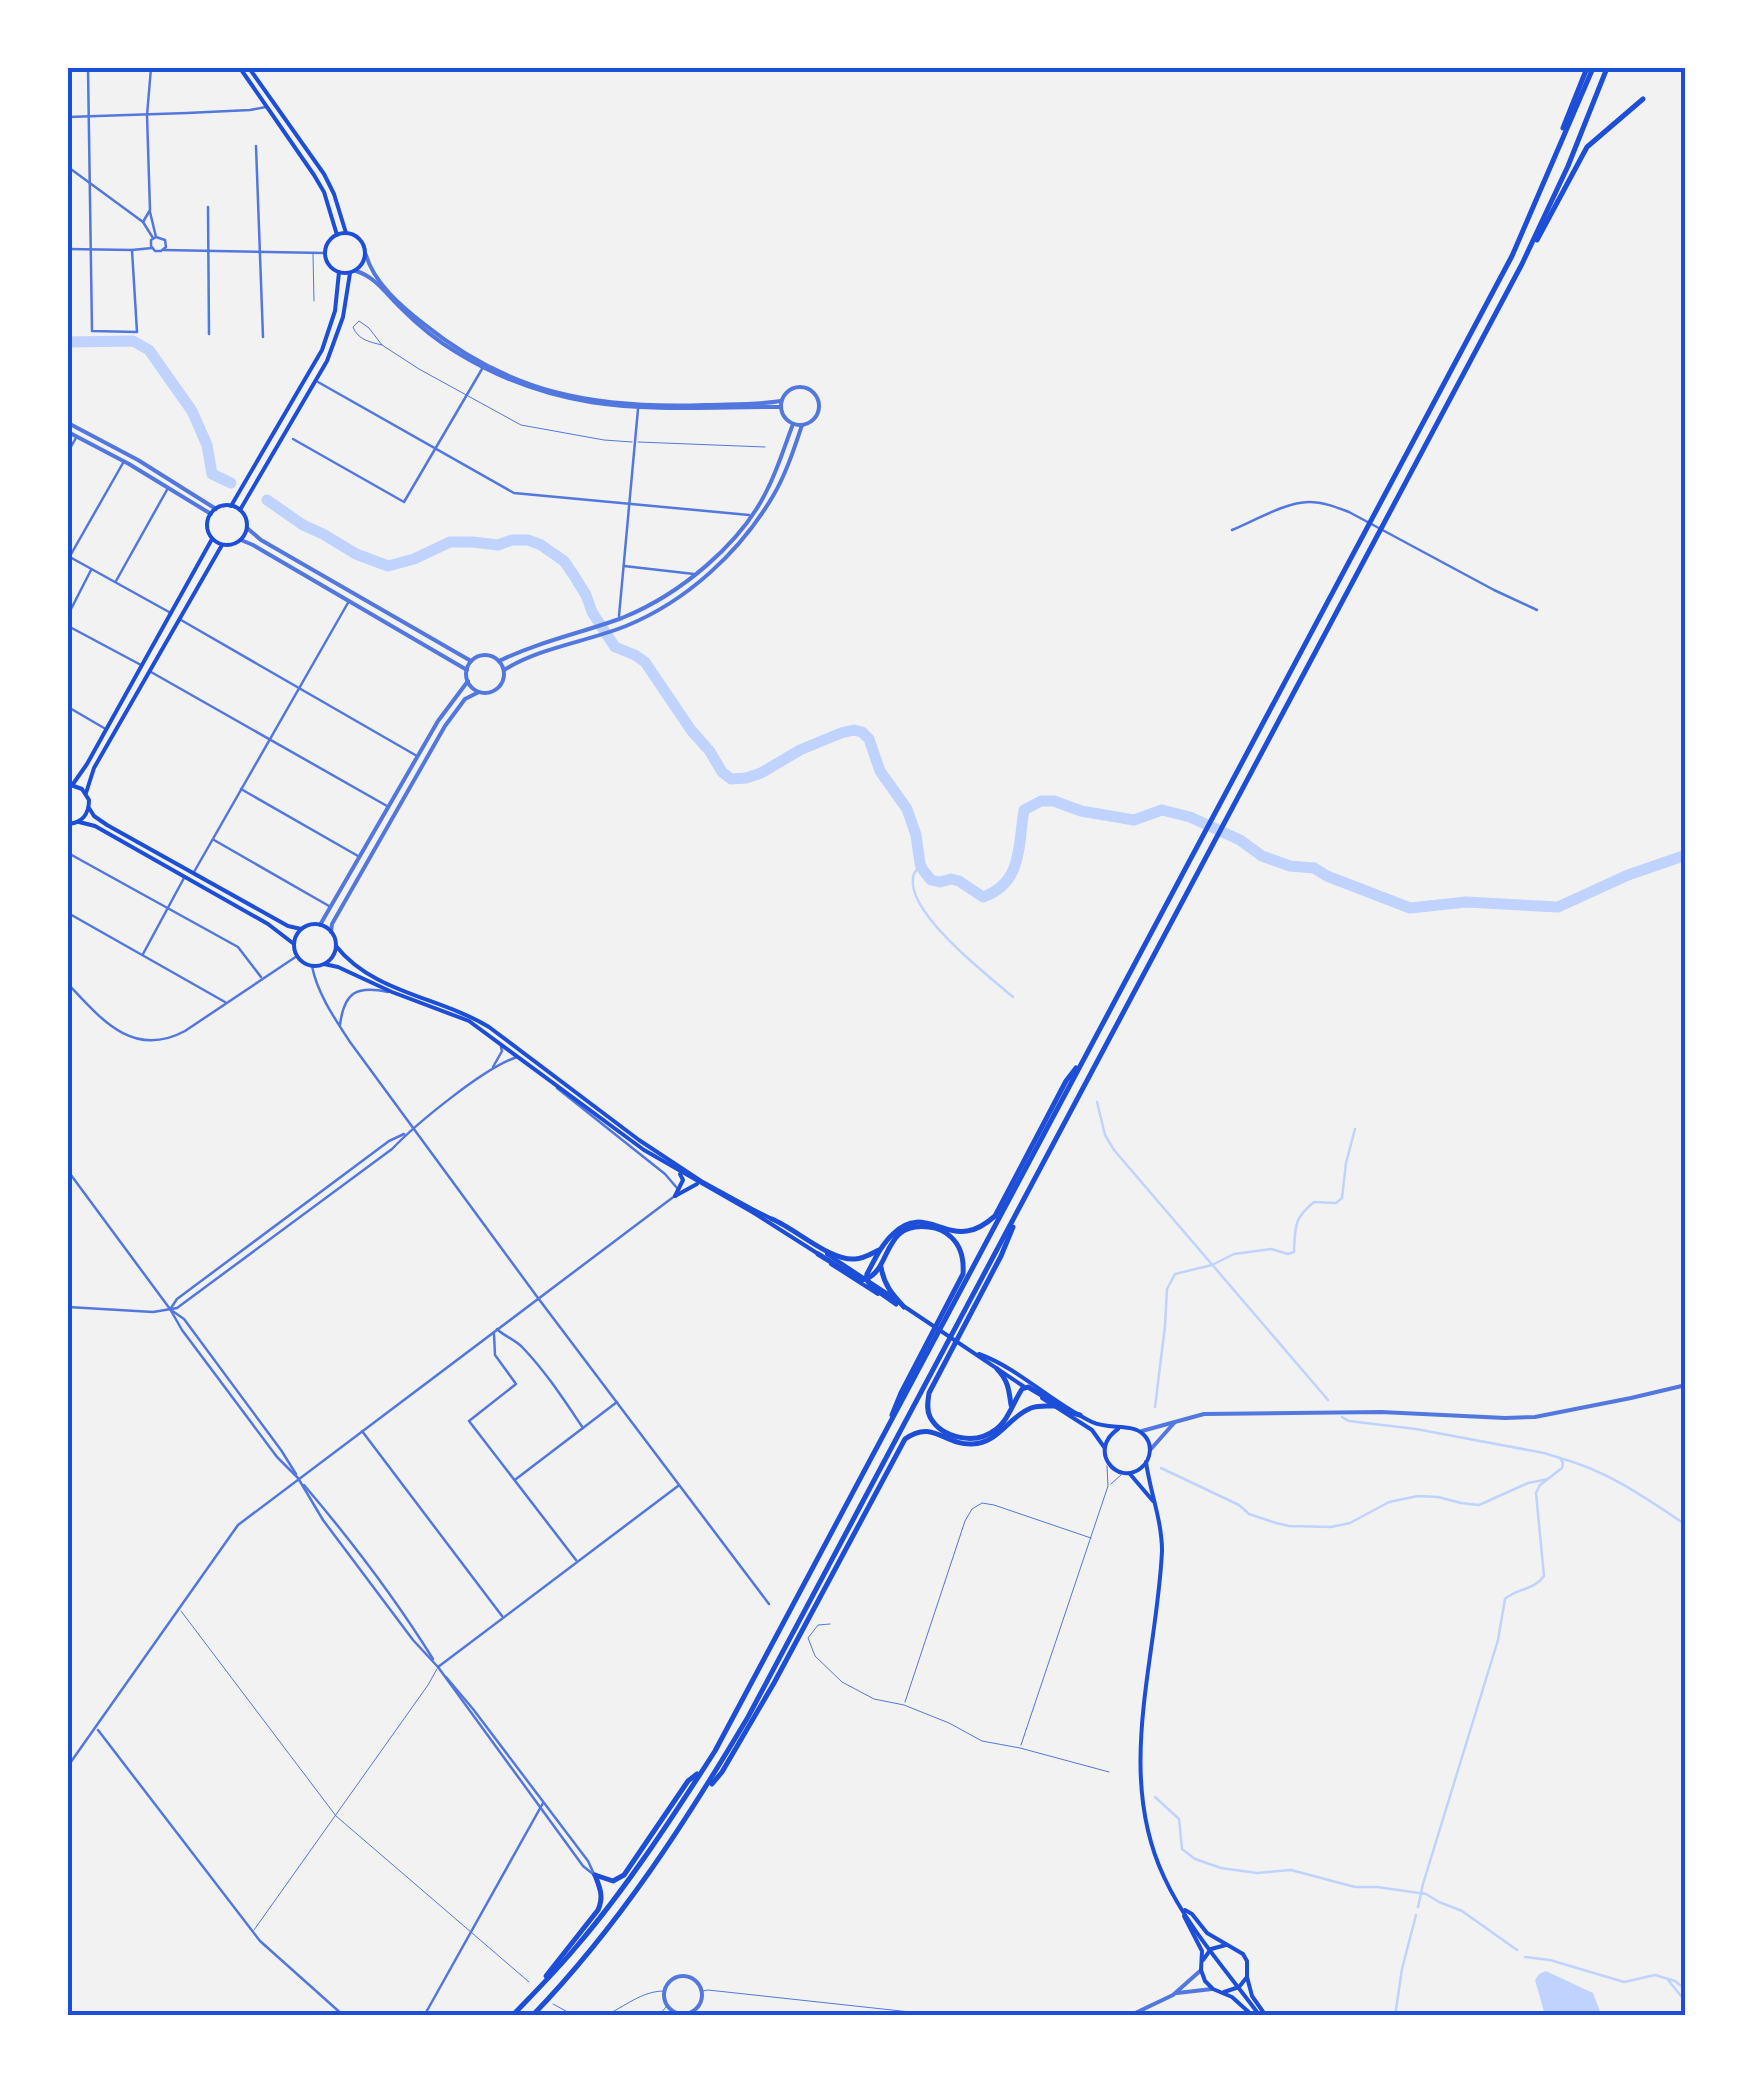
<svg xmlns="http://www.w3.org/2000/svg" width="1753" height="2083" font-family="'DM Sans',sans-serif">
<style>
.water{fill:#bfd3fe}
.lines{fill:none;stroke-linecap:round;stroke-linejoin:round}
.stream{stroke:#bfd3fe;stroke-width:2.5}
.river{stroke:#bfd3fe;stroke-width:11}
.service{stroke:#5277de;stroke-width:1}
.minor{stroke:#5277de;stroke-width:2.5}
.tertiary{stroke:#5277de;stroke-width:4}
.secondary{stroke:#1d4ed8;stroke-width:4}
.primary{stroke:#1d4ed8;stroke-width:4}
.motorway{stroke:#1d4ed8;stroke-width:5}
.neatline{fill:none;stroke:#1d4ed8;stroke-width:4}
</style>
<rect width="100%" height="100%" fill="#f2f2f2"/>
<!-- water -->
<polygon class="water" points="1546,1971 1593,1993 1600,2011 1599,2015 1545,2015 1535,1980 1539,1974"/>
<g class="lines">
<!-- stream -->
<g class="stream">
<path d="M920 864C918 869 913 873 913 878 907 913 988 976 1013 997"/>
<polyline points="1097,1102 1105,1135 1114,1150 1328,1400"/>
<path d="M1155 1407 1165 1326 1167 1289 1175 1274 1212 1265 1234 1254 1271 1249 1288 1254 1294 1252C1295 1227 1294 1218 1314 1202L1336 1203 1342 1198 1346 1163 1355 1129"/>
<path d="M1342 1417 1349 1421 1416 1429 1544 1453 1560 1458 1563 1463 1562 1468 1540 1485 1536 1493 1544 1576C1533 1591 1517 1588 1505 1599L1498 1640 1423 1884 1418 1907"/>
<path d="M1560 1458C1608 1471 1646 1498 1686 1525"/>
<polyline points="1161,1468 1239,1505 1249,1514 1276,1523 1289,1526 1331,1527 1350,1523 1389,1502 1418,1496 1438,1497 1461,1503 1479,1505 1528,1483 1548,1479"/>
<polyline points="1155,1797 1179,1819 1182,1849 1195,1859 1221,1868 1257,1873 1291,1870 1355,1887 1377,1887 1426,1894 1439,1902 1462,1911 1517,1950"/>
<polyline points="1525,1957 1550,1960 1624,1982 1655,1975 1675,1981 1686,1990"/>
<polyline points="1668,1980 1686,2002"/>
<polyline points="1395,2016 1402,1969 1416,1915"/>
</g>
<!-- river -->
<g class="river">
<polyline points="68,342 133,341 149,350 192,411 207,445 212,474 231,483"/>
<polyline points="267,500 303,525 323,534 356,554 388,566 414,559 450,542 473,542 498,545 512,540 528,540 541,545 564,561 573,574 586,595 592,612 615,647 635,655 645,662 691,730 706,747"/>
<path d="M709 750 722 772 731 779 746 778 761 773 800 750 841 733 854 730 862 732 869 739 880 771 907 809 916 835 920 864 923 870 931 880 940 882 951 879 959 881 983 897C1023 883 1018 845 1024 810L1041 801H1054L1081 811 1134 820 1162 810 1190 817 1240 840 1262 856 1290 866 1314 868 1327 876 1410 908 1466 902 1558 907 1628 875 1686 855"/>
</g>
<!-- service -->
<g class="service">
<polyline points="313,254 314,301"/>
<path d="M382 345C370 342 358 340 353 327L359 321 369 328 382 345 419 369 521 425 604 440 632 442"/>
<polyline points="638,442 765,447"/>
<polyline points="1111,1484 1121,1475"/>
<polyline points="181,1611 336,1816 529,1982"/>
<polyline points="830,1624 818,1625 808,1638 815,1656 842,1682 874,1699 904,1705 949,1723 982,1741 1020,1748 1109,1772"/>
<polyline points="905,1702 965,1521 972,1509 982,1503 994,1505 1091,1538"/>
<polyline points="1021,1745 1108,1486 1107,1466"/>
<polyline points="254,1930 428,1685 437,1669"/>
<polyline points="703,1991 708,1990 947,2016"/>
<polyline points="553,2004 575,2016"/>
<path d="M604 2016C625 2007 641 1991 664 1991"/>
<polyline points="658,2016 667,2006"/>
</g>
<!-- minor -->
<g class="minor">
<polyline points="88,68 92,331 137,332 132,250"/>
<polyline points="68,117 187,113 250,110 266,107"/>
<polyline points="256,146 263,337"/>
<polyline points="68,167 143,222 153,238"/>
<polyline points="208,207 209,334"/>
<polyline points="150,212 156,237 151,240 151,246 155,251 161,251 166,247 165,240 156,237"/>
<polyline points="143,222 150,210 147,115 151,68"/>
<polyline points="68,249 132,250 152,248"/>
<polyline points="164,250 324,253"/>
<polyline points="318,382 514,493 749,515"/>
<polyline points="293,439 404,502 482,369"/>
<polyline points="68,452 77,436"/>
<path d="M1232 530C1254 521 1286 502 1309 502 1323 502 1336 507 1349 512L1494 590 1537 610"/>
<polyline points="68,556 169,612"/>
<polyline points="70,556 123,463"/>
<polyline points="624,566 694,574"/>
<polyline points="116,581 168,488"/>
<polyline points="68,615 91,570"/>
<polyline points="619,616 638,409"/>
<polyline points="181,620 417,756"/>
<polyline points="68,626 141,665"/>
<polyline points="151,672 387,806"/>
<polyline points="68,707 104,728"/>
<polyline points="241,789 358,856"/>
<polyline points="214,840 329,906"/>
<polyline points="68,853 238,947 261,977"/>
<polyline points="194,872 349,601"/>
<polyline points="68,913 225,1002"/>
<polyline points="143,954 184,878"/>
<path d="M312 966C317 993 335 1019 350 1042L538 1298 769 1604"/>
<path d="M68 984C101 1019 133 1059 185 1031L297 956"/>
<path d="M340 1025C344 992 357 985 388 992"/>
<polyline points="493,1067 502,1051 501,1047"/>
<polyline points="557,1088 665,1174 677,1188"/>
<polyline points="68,1171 170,1309 182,1330 277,1457 298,1478 323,1520 413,1640 438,1667 583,1866 593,1874"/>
<path d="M68 1307 153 1312 177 1308 392 1149C417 1123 484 1068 517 1057"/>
<polyline points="171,1308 177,1299 389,1141 404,1134"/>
<polyline points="171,1310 184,1319 281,1450 296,1474"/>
<path d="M497 1329C505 1337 515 1339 523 1348 546 1372 564 1400 583 1428"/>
<polyline points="494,1334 495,1355 516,1384 469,1421 576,1560"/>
<polyline points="362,1431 502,1616"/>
<polyline points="516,1479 617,1402"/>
<path d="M304 1485C350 1539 395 1598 433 1659"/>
<polyline points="438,1667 678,1486"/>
<polyline points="446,1677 473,1709 588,1861 594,1874"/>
<polyline points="98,1730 260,1941 344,2016"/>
<polyline points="68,1766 238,1525 676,1195"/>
<polyline points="424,2016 543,1803"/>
</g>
<!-- tertiary -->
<g class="tertiary">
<path d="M366 255C374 283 401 306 424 324 511 394 595 409 705 405 730 404 756 405 781 401"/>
<path d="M356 271C376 277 387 295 402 309 418 325 436 340 456 352 567 420 657 407 781 407"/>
<circle cx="800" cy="406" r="19"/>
<polyline points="68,423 138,460 216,509"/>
<polyline points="68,432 129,464 211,514"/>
<polyline points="247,528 261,540 471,661"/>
<polyline points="241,540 253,545 467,670"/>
<circle cx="485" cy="674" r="19"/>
<path d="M499 661C538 642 581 633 622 618 679 595 742 544 768 488 778 468 785 445 793 424"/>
<path d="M504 670C541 647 586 642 626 626 687 601 740 552 773 496 786 474 794 449 802 425"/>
<polyline points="320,925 438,721 468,681"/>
<polyline points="331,932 332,924 445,726 465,699 479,692"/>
<polyline points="1142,1431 1204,1414 1381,1412 1505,1418 1535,1417 1631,1398 1686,1385"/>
<polyline points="1151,1449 1174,1423"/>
<circle cx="683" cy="1995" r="19"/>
<polyline points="1177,1993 1212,1989"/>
<polyline points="1129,2016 1173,1995 1200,1971"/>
</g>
<!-- secondary -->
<g class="secondary">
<polyline points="240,68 314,175 324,192 337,235"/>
<polyline points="249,68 324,174 334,194 346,233"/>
<circle cx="345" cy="253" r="20"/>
<circle cx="227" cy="525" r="20"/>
<polyline points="231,506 322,350 335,311 339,272"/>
<polyline points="240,510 327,361 343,317 350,273"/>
<path d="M68 784 82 789 89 800C89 814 82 823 68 824"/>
<polyline points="73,784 87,764 212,539"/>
<polyline points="86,793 94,768 222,545"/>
<polyline points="89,808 94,816 107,825 288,926 301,929"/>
<polyline points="79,822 95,826 268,924 294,944"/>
<circle cx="315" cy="945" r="21"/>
<path d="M336 946C373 993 440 997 489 1027L639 1140 701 1181 754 1210"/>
<polyline points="324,964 338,967 392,992 469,1021 644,1150 754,1213"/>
<polyline points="675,1196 697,1184"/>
<polyline points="675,1196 683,1180 680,1174"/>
</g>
<!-- primary -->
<g class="primary">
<polyline points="754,1210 772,1219"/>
<polyline points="754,1213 820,1255"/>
<polyline points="827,1254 894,1298"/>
<polyline points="831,1264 878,1294"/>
<polyline points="905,1307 1026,1388"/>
<path d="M979 1354C1020 1369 1052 1403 1092 1422 1108 1430 1132 1423 1143 1434 1153 1443 1152 1459 1141 1468 1117 1487 1087 1450 1118 1429"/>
<polyline points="1042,1398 1092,1430 1104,1447"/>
<path d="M1146 1462C1150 1492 1162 1520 1162 1551 1157 1659 1115 1773 1164 1877 1187 1927 1227 1971 1260 2016"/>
<polyline points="1130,1474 1153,1501"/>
<polyline points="1185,1910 1192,1914 1207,1933 1243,1954 1247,1961 1247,1977 1252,1996 1266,2016"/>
<polyline points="1184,1916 1202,1951 1201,1970 1205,1981 1213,1989 1232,1997 1253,2016"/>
<polyline points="1203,1960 1211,1949 1226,1945"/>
<polyline points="1224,1992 1239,1987 1247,1977"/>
</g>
<!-- motorway -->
<g class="motorway">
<polyline points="1563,128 1587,68"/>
<polyline points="1537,240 1587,147 1643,99"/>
<path d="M772 1219C796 1229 830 1261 855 1259 863 1259 871 1254 879 1250"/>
<path d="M1013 1227 1001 1256 929 1393C928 1401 926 1409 930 1417 942 1439 976 1445 995 1430 1008 1421 1013 1403 1022 1389L1028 1387 1072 1413 1080 1415"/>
<polyline points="818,1254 860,1280 866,1279 872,1287 896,1304"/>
<path d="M881 1267C884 1285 892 1294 904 1307"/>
<path d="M866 1279 867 1274C874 1261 881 1245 893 1234 920 1207 940 1235 967 1231 977 1230 987 1223 995 1216L1066 1081 1076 1068"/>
<path d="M866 1279C892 1269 882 1221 929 1227 938 1228 945 1231 951 1237 962 1247 964 1260 963 1274L901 1393 892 1415"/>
<path d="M997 1369C1008 1380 1009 1390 1011 1405"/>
<path d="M712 1784 722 1772 774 1683 905 1439C933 1419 944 1445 972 1444 999 1443 1008 1417 1031 1408 1039 1405 1046 1406 1055 1406"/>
<polyline points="595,1875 613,1881 624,1875 688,1781 697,1774"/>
<path d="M546 1976 598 1910C604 1897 600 1888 595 1875"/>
<path d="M512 2016C534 1993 556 1971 576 1947 628 1886 672 1818 715 1751L1512 256 1593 68"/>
<path d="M532 2016C619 1926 685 1823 748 1717L1522 264 1568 166 1607 68"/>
</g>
</g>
<!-- border -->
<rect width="1753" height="2083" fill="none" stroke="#ffffff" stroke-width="140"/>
<rect x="70" y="70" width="1613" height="1943" class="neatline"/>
</svg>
